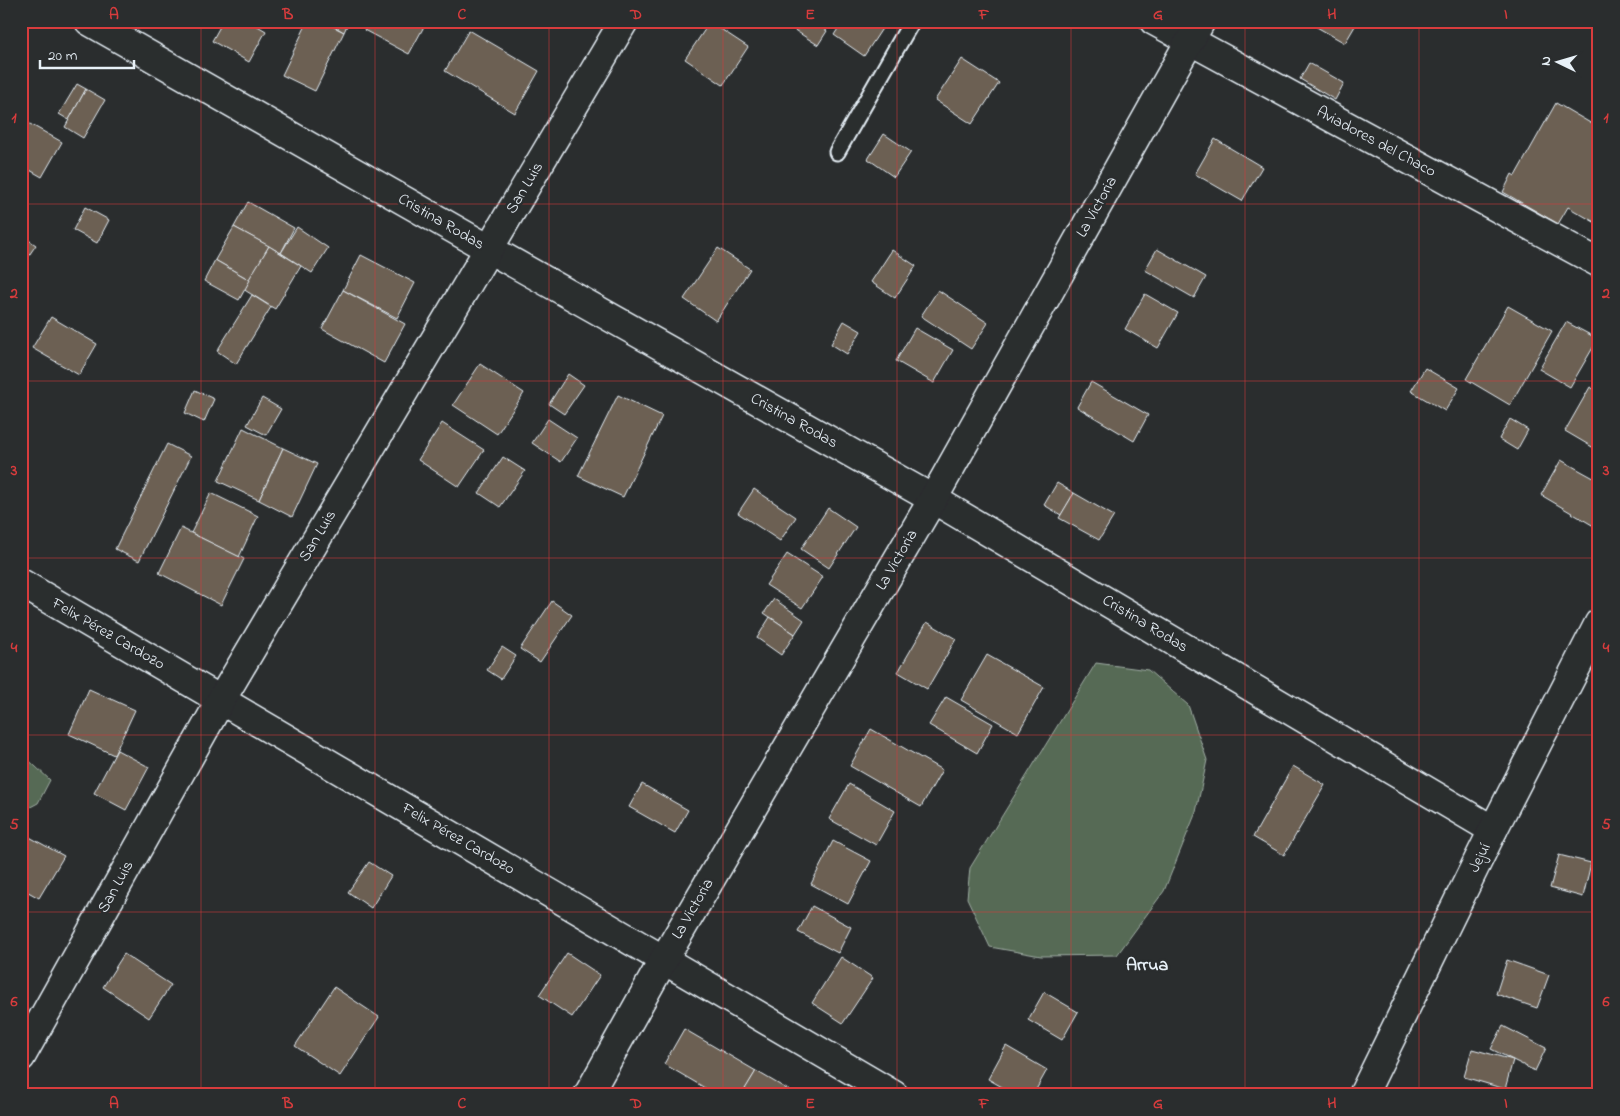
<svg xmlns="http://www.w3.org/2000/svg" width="1620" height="1116" font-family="'Indie Flower',sans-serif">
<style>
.green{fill:#576a54;stroke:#a0aea6}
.building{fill:#6c6053;stroke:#e8f1f8}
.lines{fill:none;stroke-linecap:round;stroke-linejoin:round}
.service-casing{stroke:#e8f1f8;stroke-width:19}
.minor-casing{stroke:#e8f1f8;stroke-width:31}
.tertiary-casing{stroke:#e8f1f8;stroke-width:31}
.service{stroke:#2a2d2e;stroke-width:15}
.minor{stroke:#2a2d2e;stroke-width:28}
.tertiary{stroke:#2a2d2e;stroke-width:28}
.grid{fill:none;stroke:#d83c3d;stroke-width:1;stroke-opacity:0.55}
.labels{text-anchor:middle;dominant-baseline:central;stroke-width:5;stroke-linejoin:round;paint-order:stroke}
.street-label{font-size:16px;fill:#e8f1f8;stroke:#2a2d2e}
.neighbourhood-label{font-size:18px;font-weight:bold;fill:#e8f1f8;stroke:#2a2d2e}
.neatline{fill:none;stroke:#d83c3d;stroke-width:2}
.grid-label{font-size:16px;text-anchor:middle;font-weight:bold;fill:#d83c3d}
</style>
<rect width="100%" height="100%" fill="#2a2d2e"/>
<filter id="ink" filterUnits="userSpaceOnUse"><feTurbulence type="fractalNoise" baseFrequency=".02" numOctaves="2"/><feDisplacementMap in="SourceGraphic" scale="10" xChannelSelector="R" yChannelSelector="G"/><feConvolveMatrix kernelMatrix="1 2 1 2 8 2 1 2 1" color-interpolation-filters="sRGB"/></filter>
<g filter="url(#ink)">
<!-- green -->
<g class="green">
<polygon points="1096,663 1148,670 1188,705 1207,760 1196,812 1164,891 1117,955 1041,956 990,947 967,898 970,868"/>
<polygon points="21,753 50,780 38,803 21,812"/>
</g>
<!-- building -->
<g class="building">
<polygon points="223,21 249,21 266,31 249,62 212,41"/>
<polygon points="308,21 322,21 344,32 315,91 282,75"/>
<polygon points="325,21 349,21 344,32"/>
<polygon points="368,21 427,21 409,54 364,30"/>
<polygon points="787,21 812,21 827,31 818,45 785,24"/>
<polygon points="843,21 887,21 864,56 834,35"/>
<polygon points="1306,21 1358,21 1345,43"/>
<polygon points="710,22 748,47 723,85 685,59"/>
<polygon points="469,30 539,71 515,113 445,71"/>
<polygon points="962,59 999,83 972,124 935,100"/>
<polygon points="1309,63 1344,83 1335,100 1300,79"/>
<polygon points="77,84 86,89 69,120 59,114"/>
<polygon points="86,89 105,100 83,138 65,127"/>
<polygon points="1556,103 1599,128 1599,218 1596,223 1568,207 1558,224 1503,192 1512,174 1515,176"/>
<polygon points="21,119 62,142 42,177 21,165"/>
<polygon points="884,134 911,152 894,177 868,159"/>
<polygon points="1215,139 1262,167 1242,201 1195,174"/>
<polygon points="248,202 294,228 281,253 234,227"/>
<polygon points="85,207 109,220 97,243 73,230"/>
<polygon points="234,227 269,246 250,280 215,260"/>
<polygon points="297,227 328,248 312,273 281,253"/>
<polygon points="21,235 36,245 21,267"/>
<polygon points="269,246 301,266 275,309 243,289"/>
<polygon points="718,248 750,269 716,321 684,299"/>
<polygon points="1157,249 1206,277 1194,298 1145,270"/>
<polygon points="892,250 916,266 895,298 871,282"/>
<polygon points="361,255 415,283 397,318 343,290"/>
<polygon points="215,260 250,280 239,300 204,281"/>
<polygon points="343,290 405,324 384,363 322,329"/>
<polygon points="938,290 988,323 971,349 921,316"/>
<polygon points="1145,294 1178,313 1158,348 1125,329"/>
<polygon points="252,295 271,307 236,364 217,351"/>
<polygon points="1508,306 1552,331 1510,405 1466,379"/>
<polygon points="51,317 97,344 79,375 32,348"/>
<polygon points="844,321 861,331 847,354 831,344"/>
<polygon points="1566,322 1598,339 1570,387 1539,369"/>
<polygon points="915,328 953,350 934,383 896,361"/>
<polygon points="480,364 524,393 497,434 453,405"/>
<polygon points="1425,368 1459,388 1445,411 1411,391"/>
<polygon points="568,374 584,385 564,414 549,404"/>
<polygon points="1091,382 1148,415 1134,441 1077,407"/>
<polygon points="1590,387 1599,392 1599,451 1565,431"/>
<polygon points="195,390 214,399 204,422 185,413"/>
<polygon points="618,395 662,416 623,497 578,476"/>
<polygon points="262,398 281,409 266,435 247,425"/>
<polygon points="548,419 577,438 561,462 532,443"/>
<polygon points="1510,419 1528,430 1517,450 1499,439"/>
<polygon points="442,423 484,450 459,487 418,460"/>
<polygon points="243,428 283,448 259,500 218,481"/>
<polygon points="167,444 191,456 139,561 115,549"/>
<polygon points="283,448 317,464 292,517 259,500"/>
<polygon points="503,457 525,471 500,507 479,493"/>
<polygon points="1561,460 1599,481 1599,529 1541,495"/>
<polygon points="1057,483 1074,493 1061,515 1044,505"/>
<polygon points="754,489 796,517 780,541 738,513"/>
<polygon points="211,493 258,516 239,557 191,533"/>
<polygon points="1074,493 1114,516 1099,540 1059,518"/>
<polygon points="828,508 856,527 829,568 801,549"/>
<polygon points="181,528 244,559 221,605 159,573"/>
<polygon points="787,554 823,577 802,608 766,585"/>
<polygon points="774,599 804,620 795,634 764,613"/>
<polygon points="552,601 572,615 540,662 520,649"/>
<polygon points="770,617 795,634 781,655 757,638"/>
<polygon points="927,622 956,639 927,689 898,672"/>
<polygon points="502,647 516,656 501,679 487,670"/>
<polygon points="987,655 1044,687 1018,733 961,700"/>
<polygon points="89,689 135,710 114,755 69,734"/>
<polygon points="946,697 993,724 977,753 929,725"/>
<polygon points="871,729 942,770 921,807 850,766"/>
<polygon points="117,750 149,767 126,810 94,793"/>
<polygon points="1293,766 1325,785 1284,855 1253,837"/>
<polygon points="642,784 688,810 675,833 629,807"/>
<polygon points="849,784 895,811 876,845 829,819"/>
<polygon points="24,834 64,856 39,898 21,888 21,839"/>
<polygon points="833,841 871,861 848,904 811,884"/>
<polygon points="1559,855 1591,863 1583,897 1550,888"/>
<polygon points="369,862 391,876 371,908 348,892"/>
<polygon points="812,906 851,927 838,953 798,932"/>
<polygon points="567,953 600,975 572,1017 539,995"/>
<polygon points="124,954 171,985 149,1018 103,987"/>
<polygon points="841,957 873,978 843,1023 812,1003"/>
<polygon points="1507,960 1549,975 1537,1008 1496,994"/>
<polygon points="334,987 379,1017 340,1076 295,1046"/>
<polygon points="1044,992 1078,1012 1062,1040 1028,1020"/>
<polygon points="1503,1026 1546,1048 1535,1071 1491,1049"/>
<polygon points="684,1029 756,1071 742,1095 717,1095 664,1064"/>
<polygon points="1006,1046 1047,1070 1033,1095 1016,1095 988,1079"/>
<polygon points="1472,1049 1513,1060 1505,1089 1464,1077"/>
<polygon points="756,1071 797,1095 742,1094"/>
</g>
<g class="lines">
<defs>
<polyline id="service" points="837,152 912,21"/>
<g id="minor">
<polyline points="89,21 489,249 933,499 1493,830"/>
<polyline points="1154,21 1599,263"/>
<polyline points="21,583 894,1095"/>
<polyline points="588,1095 664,959 933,499 1201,21"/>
<polyline points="1363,1095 1493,830 1599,623"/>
</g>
<polyline id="tertiary" points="21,1057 221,700 624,21"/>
</defs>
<!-- service casing -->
<use href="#service" class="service-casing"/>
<!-- minor casing -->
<use href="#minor" class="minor-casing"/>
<!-- tertiary casing -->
<use href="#tertiary" class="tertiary-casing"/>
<!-- service -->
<use href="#service" class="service"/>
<!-- minor -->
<use href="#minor" class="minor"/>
<!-- tertiary -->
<use href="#tertiary" class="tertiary"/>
</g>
</g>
<!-- grid -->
<path class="grid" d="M201 21V1095M375 21V1095M549 21V1095M723 21V1095M897 21V1095M1071 21V1095M1245 21V1095M1419 21V1095M21 204H1599M21 381H1599M21 558H1599M21 735H1599M21 912H1599"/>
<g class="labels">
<!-- street labels -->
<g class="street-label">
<text transform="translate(1376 142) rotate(28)">Aviadores del Chaco</text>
<text transform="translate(525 188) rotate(-59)">San Luis</text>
<text transform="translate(1097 207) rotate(-61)">La Victoria</text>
<text transform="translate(441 222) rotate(30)">Cristina Rodas</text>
<text transform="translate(794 421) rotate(29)">Cristina Rodas</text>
<text transform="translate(318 536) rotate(-59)">San Luis</text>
<text transform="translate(897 560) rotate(-60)">La Victoria</text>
<text transform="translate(1145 624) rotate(31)">Cristina Rodas</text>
<text transform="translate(108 634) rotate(30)">Felix Pérez Cardozo</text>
<text transform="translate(458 839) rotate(30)">Felix Pérez Cardozo</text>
<text transform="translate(1480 858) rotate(-64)">Jejuí</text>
<text transform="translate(116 887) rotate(-61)">San Luis</text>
<text transform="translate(693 909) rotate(-60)">La Victoria</text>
</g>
<!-- neighbourhood labels -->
<g class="neighbourhood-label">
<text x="1147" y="966">Arrua</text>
</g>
</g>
<!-- margin -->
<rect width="1620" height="1116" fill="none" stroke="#2a2d2e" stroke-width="55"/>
<!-- north arrow -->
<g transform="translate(1558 62) rotate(275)" stroke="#2a2d2e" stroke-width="4" paint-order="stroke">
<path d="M0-4L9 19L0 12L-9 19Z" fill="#e8f1f8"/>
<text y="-8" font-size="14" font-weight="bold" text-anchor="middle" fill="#e8f1f8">N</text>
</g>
<!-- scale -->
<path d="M40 60v8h94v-8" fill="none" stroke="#e8f1f8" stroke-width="2.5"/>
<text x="48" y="60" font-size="15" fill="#e8f1f8" stroke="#2a2d2e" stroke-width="4" paint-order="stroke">20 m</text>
<rect x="28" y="28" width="1564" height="1060" class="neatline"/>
<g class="grid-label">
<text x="114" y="19">A</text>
<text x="288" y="19">B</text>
<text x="462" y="19">C</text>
<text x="636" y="19">D</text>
<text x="810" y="19">E</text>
<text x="984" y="19">F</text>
<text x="1158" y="19">G</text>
<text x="1332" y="19">H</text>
<text x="1506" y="19">I</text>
<text x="14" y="122">1</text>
<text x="1606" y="122">1</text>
<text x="14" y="298">2</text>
<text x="1606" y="298">2</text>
<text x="14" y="475">3</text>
<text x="1606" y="475">3</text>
<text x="14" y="652">4</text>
<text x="1606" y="652">4</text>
<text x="14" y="829">5</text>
<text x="1606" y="829">5</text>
<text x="14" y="1006">6</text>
<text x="1606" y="1006">6</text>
<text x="114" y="1108">A</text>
<text x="288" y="1108">B</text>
<text x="462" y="1108">C</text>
<text x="636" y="1108">D</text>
<text x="810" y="1108">E</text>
<text x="984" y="1108">F</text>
<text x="1158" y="1108">G</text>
<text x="1332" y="1108">H</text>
<text x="1506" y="1108">I</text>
</g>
</svg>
